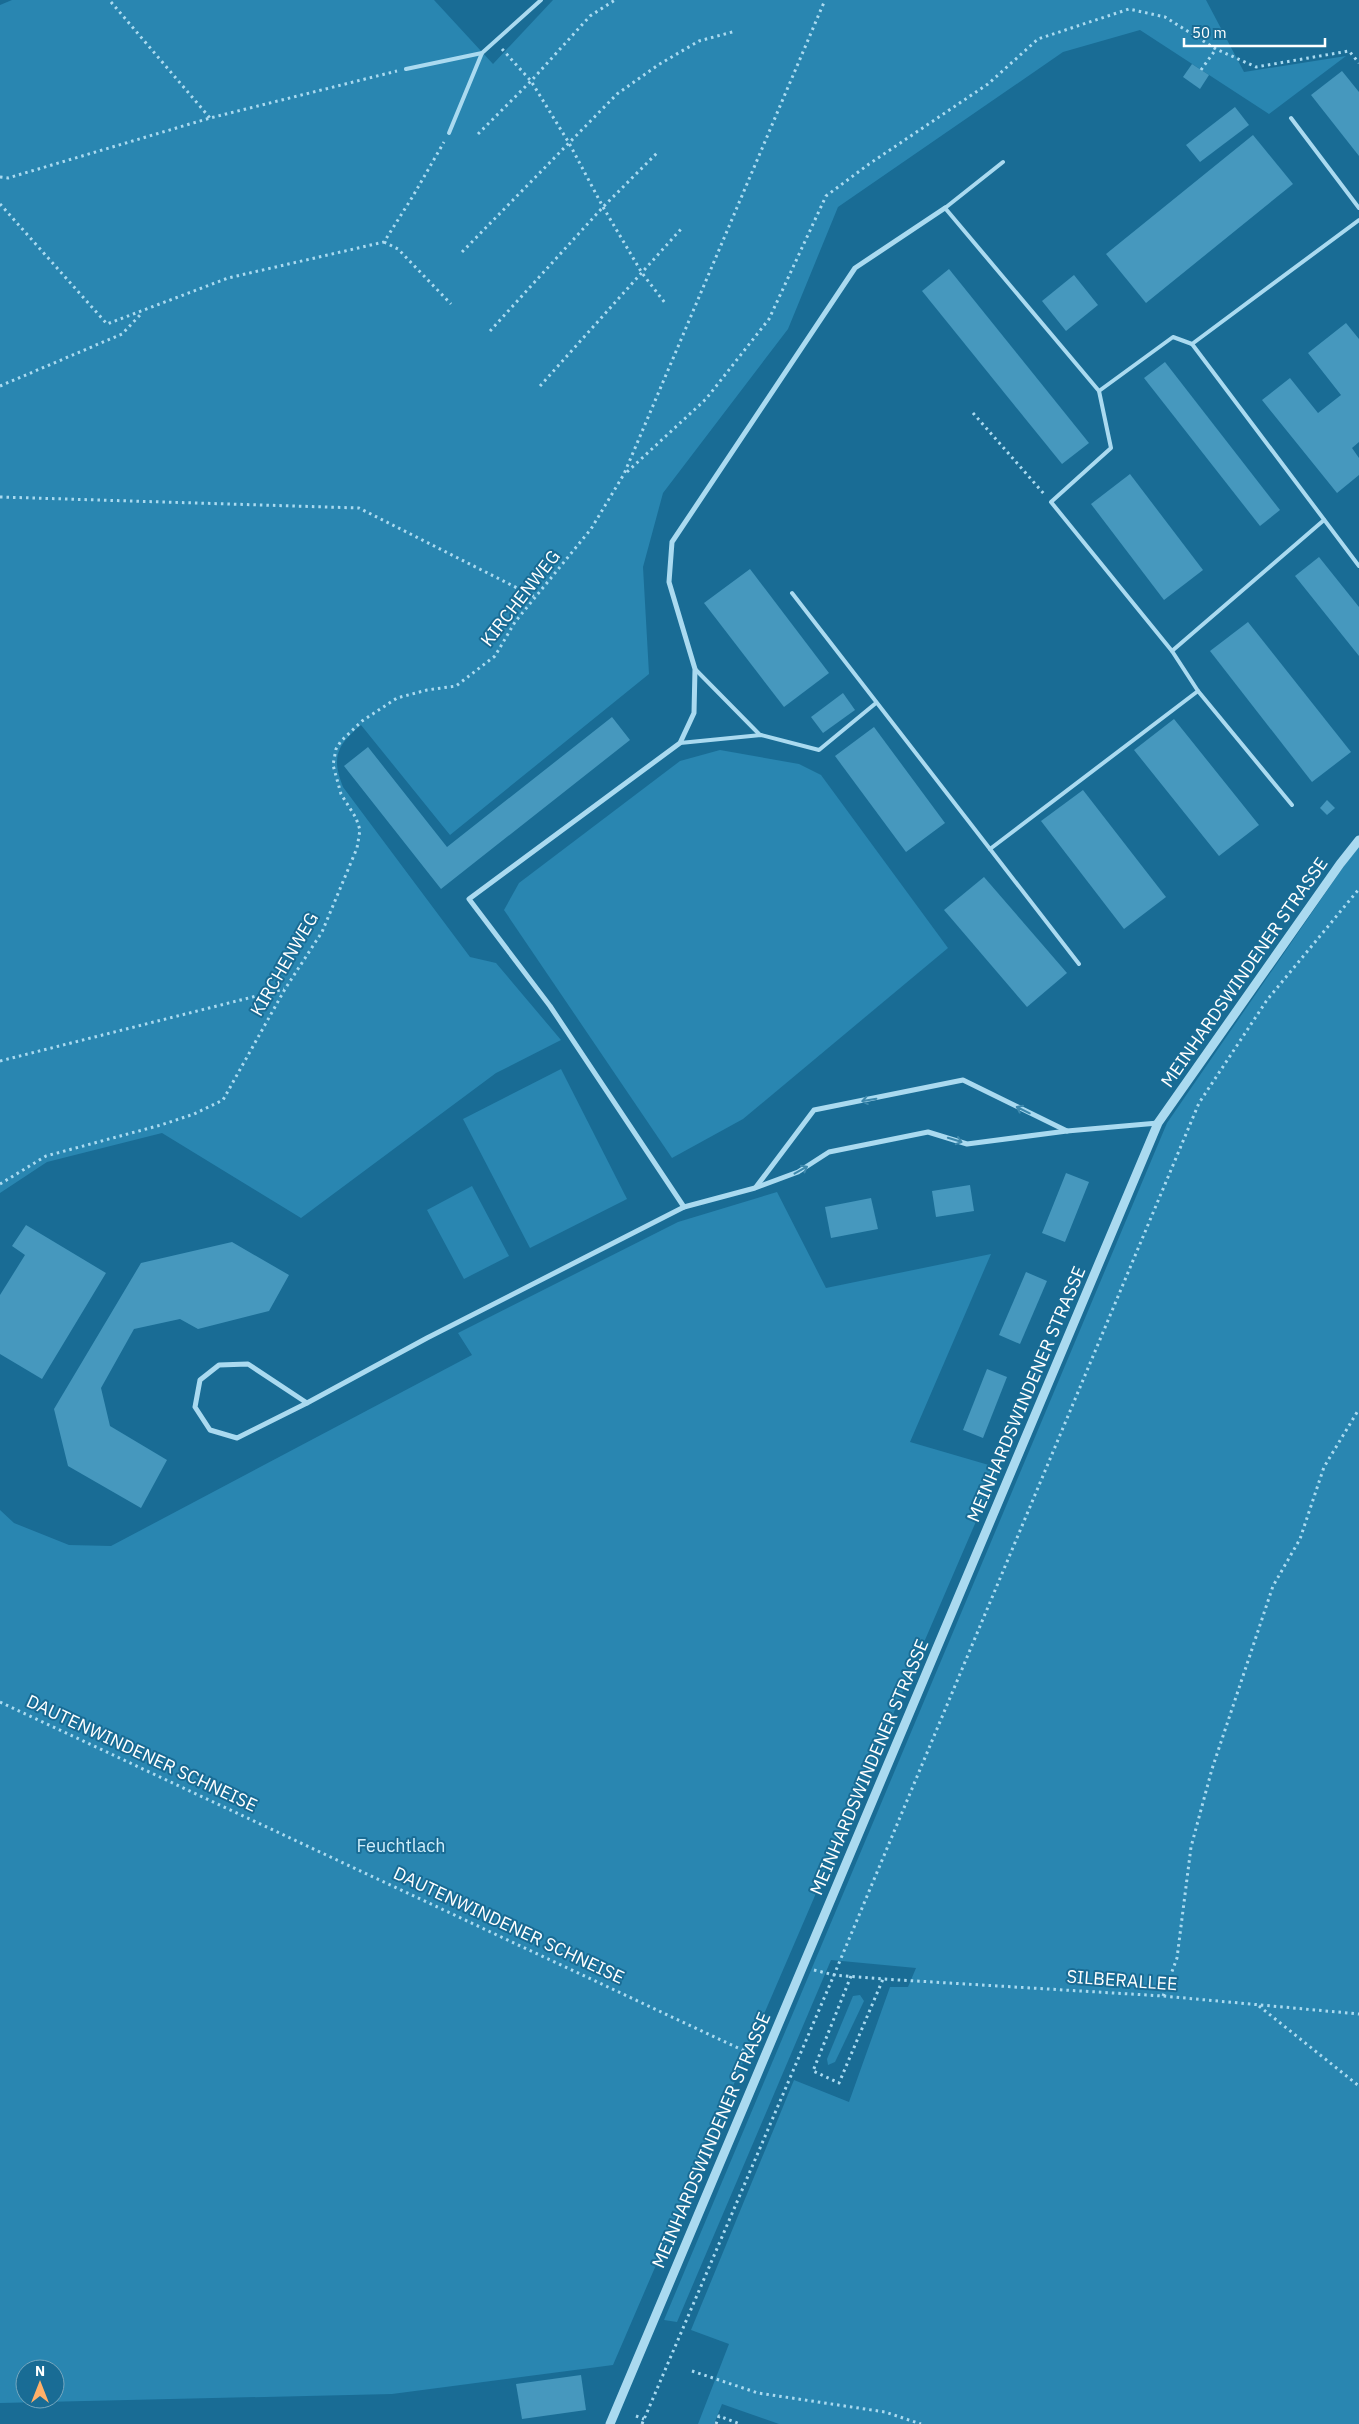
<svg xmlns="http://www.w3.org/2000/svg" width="1359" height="2424" font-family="'IBM Plex Sans',sans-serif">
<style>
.green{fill:#2986b1;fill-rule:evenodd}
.building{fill:#4698be}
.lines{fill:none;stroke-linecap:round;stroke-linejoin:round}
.path{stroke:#aadaf0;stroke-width:3;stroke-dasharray:2.5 4;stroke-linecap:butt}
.service{stroke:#aadaf0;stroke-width:4}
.minor{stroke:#aadaf0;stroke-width:5}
.tertiary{stroke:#aadaf0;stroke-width:9}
.oneway{stroke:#3d88ac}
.labels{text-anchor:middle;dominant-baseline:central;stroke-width:4;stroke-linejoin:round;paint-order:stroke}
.street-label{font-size:18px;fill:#fff;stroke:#196c95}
.park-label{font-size:18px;fill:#d1eefb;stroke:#196c95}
</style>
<rect width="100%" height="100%" fill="#196c95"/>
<!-- green -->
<g class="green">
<path d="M12 0H434L493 64 553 0H1206L1244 72 1346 56 1269 114 1140 30 1063 52 838 207 788 329 663 493 643 567 649 674 450 835 361 725C337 745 331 757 343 787L470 957 496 963 561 1040 496 1073 301 1218 162 1133 47 1162 0 1193V5Z"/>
<polygon points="720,750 799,764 821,775 948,948 743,1119 672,1158 504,910 519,883 680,761"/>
<polygon points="1359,847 1359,2424 779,2424 722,2404 714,2424 698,2424 729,2344 691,2330 794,2080 849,2102 890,1987 908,1987 916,1968 831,1960 677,2322 664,2320 1167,1123 1346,863"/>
<polygon points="561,1069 627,1199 530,1248 463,1119"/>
<polygon points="472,1186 509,1256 464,1279 427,1210"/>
<path d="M777 1192 826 1288 991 1254 910 1442 999 1468 613 2365 392 2394 0 2403V1510L14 1523 69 1545 111 1546 472 1355 458 1333 678 1222ZM25 2369H55V2399H25Z"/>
<polygon points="860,1995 864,2001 835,2062 828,2065 827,2059 853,1996"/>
</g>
<!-- building -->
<g class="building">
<polygon points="1192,64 1209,75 1200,89 1183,77"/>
<polygon points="1342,71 1359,92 1359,156 1311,95"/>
<polygon points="1235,107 1249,125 1200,162 1186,145"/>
<polygon points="1253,135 1293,184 1146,303 1106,254"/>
<polygon points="949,269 1089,443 1062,464 922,291"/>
<polygon points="1074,275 1098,305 1066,331 1042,301"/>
<polygon points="1346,323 1359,339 1359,442 1352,448 1359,458 1359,475 1337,493 1262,400 1290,378 1318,413 1341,395 1308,353"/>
<polygon points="1165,362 1280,510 1260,526 1144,378"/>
<polygon points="1130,474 1203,570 1164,600 1091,504"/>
<polygon points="1319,557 1359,607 1359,656 1295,576"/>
<polygon points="750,569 829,673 784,707 704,603"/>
<polygon points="1248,622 1351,752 1312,782 1210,651"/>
<polygon points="843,693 855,710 823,733 811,717"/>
<polygon points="612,717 630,740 441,889 344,766 368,747 447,847"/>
<polygon points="1174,719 1259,825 1219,856 1134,750"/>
<polygon points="874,727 945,823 906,852 835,756"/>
<polygon points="1083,790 1166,897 1124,929 1041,821"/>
<polygon points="1327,800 1335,808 1327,815 1320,808"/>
<polygon points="984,877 1067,973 1027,1007 944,910"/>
<polygon points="1066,1173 1089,1182 1065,1242 1042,1233"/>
<polygon points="970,1185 974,1211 936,1217 932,1191"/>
<polygon points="871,1198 878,1229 831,1238 825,1207"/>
<polygon points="26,1225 106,1273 42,1379 0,1354 0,1295 25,1255 12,1246"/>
<polygon points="232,1242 289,1275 269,1311 198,1329 180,1319 134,1329 101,1388 110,1426 167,1460 141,1508 68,1466 54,1409 141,1263"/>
<polygon points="1026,1272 1047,1281 1020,1344 999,1335"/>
<polygon points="987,1369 1007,1377 983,1438 963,1430"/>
<polygon points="581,2375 586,2410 522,2419 516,2384"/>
</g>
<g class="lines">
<!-- path -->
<g class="path">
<polyline points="111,2 210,118"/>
<polyline points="502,49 531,81 569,143 603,207 642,273 665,303"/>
<polyline points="1201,70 1216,49"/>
<polyline points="478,134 531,81 590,16 615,0"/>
<polyline points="0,177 8,178 210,118 397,71"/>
<polyline points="0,204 107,324 228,278 384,242 413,196 444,142"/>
<polyline points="384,242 398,249 451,304"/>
<polyline points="462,252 617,94 658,65 699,41 736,31"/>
<polyline points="490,331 603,207 659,151"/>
<polyline points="0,386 122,334 142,313"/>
<polyline points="540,386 681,229"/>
<polyline points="973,413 1045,495"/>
<polyline points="627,472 706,399 769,319 826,196 869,164 988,84 1038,39 1129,9 1165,17 1216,49 1256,67 1349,51 1359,63"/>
<polyline points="0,497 359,508 535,597"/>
<polyline points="0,1061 284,989"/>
<polyline points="0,1184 46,1156 161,1125 194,1114 223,1100 285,989 322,932 357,848 360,830 356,818 341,794 333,765 336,749 341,741 362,721 397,698 427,690 456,686 495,656 515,622 591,529 624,474 825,0"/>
<polyline points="0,1702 753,2055"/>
<polyline points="814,1970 834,1975 883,1979 1163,1996 1359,2014"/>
<polyline points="851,1976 813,2071 839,2083 883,1979"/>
<polyline points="1163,1996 1177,1958 1191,1847 1212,1769 1273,1586 1300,1539 1324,1467 1359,1409"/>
<polyline points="1259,2006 1359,2086"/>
<polyline points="692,2371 758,2393 885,2412 921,2424"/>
<polyline points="636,2416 644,2419"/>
<polyline points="642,2424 834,1975 1199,1103 1267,1000 1359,889"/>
<polyline points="716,2424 719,2416 740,2424"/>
</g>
<!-- service -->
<g class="service">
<polyline points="406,69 482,53 541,0"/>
<polyline points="1291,118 1359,208"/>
<polyline points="449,133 482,53"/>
<polyline points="1003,162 945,208 1099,391"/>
<polyline points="1192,344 1359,566"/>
<polyline points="792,593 1079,964"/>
<polyline points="1172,651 1324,520"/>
<polyline points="695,669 760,735"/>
<polyline points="680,743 761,735 819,750 876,703"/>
<polyline points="1292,805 1198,691 1172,651 1051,502 1111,448 1099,391 1173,337 1192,344 1359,220"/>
<polyline points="990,849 1198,691"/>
</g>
<!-- minor -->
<g class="minor">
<polyline points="945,208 855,268 672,542 669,582 695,669 694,713 680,743 469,899 550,1006 684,1207 755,1188 798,1172 829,1152 928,1132 967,1144 1067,1131 1158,1123"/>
<polyline points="756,1187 814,1110 963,1080 1067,1131"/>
<polyline points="307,1403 248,1364 219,1365 200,1380 195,1407 210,1430 237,1438 307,1403 427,1338 684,1207"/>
</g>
<!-- tertiary -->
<polyline class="tertiary" points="610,2424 1158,1123 1340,864 1359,840"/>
</g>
<!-- one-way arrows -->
<defs><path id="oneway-shaft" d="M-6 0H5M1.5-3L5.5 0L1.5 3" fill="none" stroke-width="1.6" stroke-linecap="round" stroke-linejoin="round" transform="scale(1.25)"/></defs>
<g class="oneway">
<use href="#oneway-shaft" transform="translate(869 1100) rotate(170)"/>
<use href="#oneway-shaft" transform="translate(1023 1110) rotate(-154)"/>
<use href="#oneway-shaft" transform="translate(955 1140) rotate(17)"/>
<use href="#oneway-shaft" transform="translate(801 1170) rotate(-29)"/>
</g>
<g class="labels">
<!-- street labels -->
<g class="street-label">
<text transform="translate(520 598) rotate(-52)">KIRCHENWEG</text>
<text transform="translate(284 964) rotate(-60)">KIRCHENWEG</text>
<text transform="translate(1244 972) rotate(-55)">MEINHARDSWINDENER STRASSE</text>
<text transform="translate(1026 1394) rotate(-67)">MEINHARDSWINDENER STRASSE</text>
<text transform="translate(142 1753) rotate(25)">DAUTENWINDENER SCHNEISE</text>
<text transform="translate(869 1767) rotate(-67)">MEINHARDSWINDENER STRASSE</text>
<text transform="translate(509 1925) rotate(25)">DAUTENWINDENER SCHNEISE</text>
<text transform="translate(1122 1980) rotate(4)">SILBERALLEE</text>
<text transform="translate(711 2140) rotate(-67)">MEINHARDSWINDENER STRASSE</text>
</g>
<!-- park labels -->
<g class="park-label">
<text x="401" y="1845">Feuchtlach</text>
</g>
</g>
<!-- north arrow -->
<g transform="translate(40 2384)"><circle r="24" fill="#196c95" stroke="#75a7bf"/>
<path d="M0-4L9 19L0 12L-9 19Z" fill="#ffb069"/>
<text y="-8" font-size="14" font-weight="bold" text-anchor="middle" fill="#ffffff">N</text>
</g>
<!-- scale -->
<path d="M1184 38v8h141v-8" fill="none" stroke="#ffffff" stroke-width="2.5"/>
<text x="1192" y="38" font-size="15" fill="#ffffff" stroke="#196c95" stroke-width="4" paint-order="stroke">50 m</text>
</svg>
